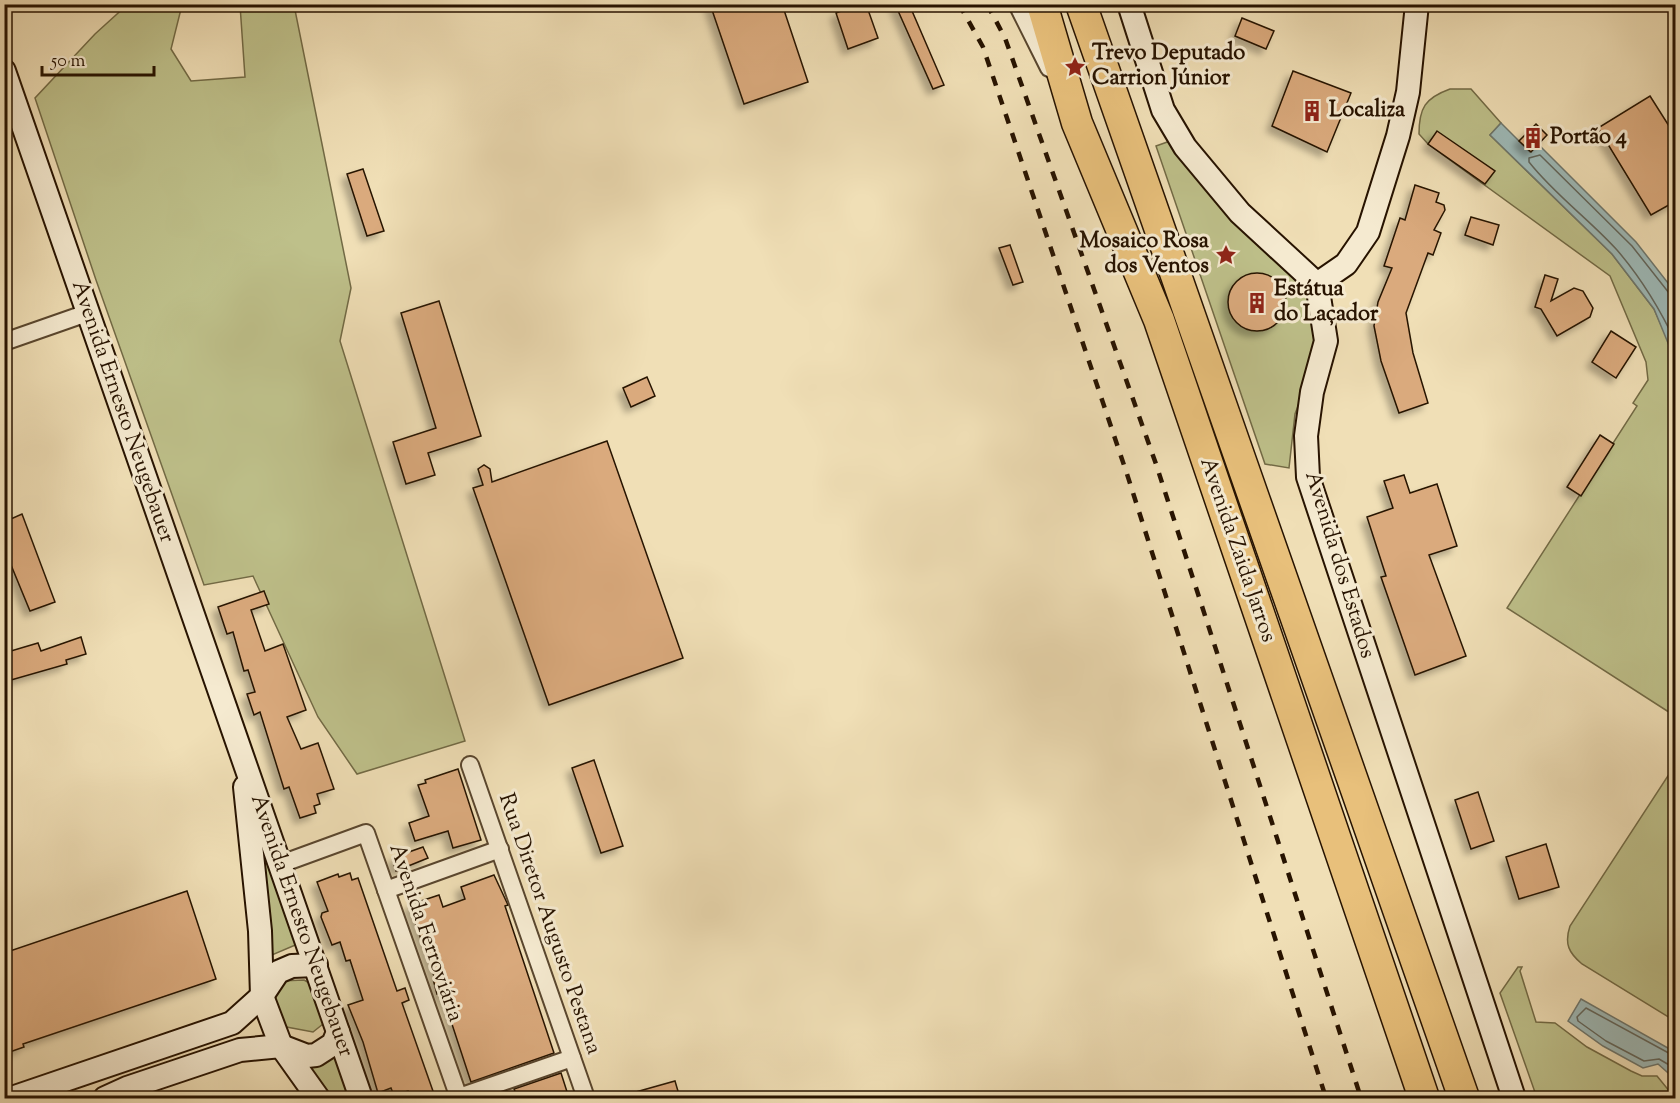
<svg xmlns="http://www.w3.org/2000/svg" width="1680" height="1103" font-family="'Sorts Mill Goudy',serif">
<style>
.green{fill:#bec08a;stroke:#726a45;stroke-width:1.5}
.water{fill:#9ebab8;stroke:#6e776e;stroke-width:1.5}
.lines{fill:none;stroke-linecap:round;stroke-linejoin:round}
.shore{stroke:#62665c;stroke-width:1.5}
.building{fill:#daaa7d;stroke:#271300;stroke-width:1.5;filter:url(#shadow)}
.street-casing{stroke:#59462e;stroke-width:20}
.secondary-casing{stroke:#271300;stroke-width:26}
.highway-casing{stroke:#271300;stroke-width:33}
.street{stroke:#f5ead0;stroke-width:16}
.secondary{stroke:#f5ead0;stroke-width:22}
.highway{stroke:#e8c07b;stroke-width:30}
.rail{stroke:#271300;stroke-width:4.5;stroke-dasharray:10 10;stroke-linecap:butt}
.labels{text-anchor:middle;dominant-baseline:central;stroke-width:6;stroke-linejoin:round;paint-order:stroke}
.poi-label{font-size:22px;font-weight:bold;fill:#271300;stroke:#f5ead0;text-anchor:start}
.street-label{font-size:22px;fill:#271300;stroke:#f5ead0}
</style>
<defs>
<filter id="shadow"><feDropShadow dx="-5.5" dy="5.5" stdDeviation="3" flood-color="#0004"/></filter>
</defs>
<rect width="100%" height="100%" fill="#f0dfb6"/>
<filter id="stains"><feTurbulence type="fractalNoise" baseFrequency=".00333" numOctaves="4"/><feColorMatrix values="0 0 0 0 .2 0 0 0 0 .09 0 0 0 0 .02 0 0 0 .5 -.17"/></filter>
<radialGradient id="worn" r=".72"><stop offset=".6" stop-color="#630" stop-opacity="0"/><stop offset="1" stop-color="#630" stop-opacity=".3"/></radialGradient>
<!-- green -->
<g class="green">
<polygon points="127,5 182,5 171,49 191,81 245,77 240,5 294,5 351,288 340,341 465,741 357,774 318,717 253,576 204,585 96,280 35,98 95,34"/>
<path d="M1450 89H1471L1501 123 1490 135 1612 254 1654 309 1674 354 1675 716 1507 608 1637 406 1633 403 1648 380 1646 362 1610 276 1428 144 1419 134C1419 108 1425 98 1450 89Z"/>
<polygon points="1173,140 1195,177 1315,296 1318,354 1295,414 1289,468 1265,464 1156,146"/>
<path d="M1675 765V1021L1582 964C1569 953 1564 944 1570 926Z"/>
<polygon points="263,845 300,943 272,955"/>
<polygon points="1518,967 1522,967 1520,971 1536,1022 1555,1023 1587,1047 1631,1071 1642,1076 1657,1076 1675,1098 1537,1098 1500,993"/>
<polygon points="304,980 318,988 328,1020 313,1032 276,1025 269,999 280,981"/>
<polygon points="340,1050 355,1098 331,1098 298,1059"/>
</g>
<!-- water -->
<g class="water">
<polygon points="1501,123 1530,152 1538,144 1636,242 1675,292 1675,360 1654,309 1612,254 1490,135"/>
<polygon points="1581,999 1675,1052 1675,1079 1658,1064 1643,1068 1603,1046 1568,1021"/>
</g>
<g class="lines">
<!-- shore -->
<g class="shore">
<path d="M1676 295 1669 293 1632 246 1540 155 1529 158V162C1555 195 1589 219 1617 250 1642 279 1660 309 1676 343"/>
<polyline points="1676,1057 1586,1008 1577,1017 1578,1021 1606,1041 1644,1061 1659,1059 1676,1069"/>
</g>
</g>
<!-- building -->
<g class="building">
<polygon points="710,4 782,4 808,82 744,104"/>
<polygon points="859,4 866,4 878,38 848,49 836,13"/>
<polygon points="895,4 909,4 944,85 933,89"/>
<polygon points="1242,18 1274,31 1266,49 1235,36"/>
<polygon points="1293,71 1351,93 1327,152 1272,126"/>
<polygon points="1650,96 1676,137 1676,201 1651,215 1598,128"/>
<polygon points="1536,124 1547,135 1531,152 1519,141"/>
<polygon points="1437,131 1495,171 1485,184 1428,144"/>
<polygon points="363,169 384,231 367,236 347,174"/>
<polygon points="1415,185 1439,193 1436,202 1444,205 1445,210 1434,230 1441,233 1433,255 1428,253 1406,313 1413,353 1428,403 1399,413 1381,361 1374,326 1378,302 1392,268 1384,266 1400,218 1405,220"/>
<polygon points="1471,217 1499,225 1493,245 1465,235"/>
<polygon points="1010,245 1023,282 1013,285 999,248"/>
<circle cx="1257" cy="302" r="29"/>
<polygon points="1545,275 1558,279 1551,301 1574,288 1583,291 1593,308 1590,317 1557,336 1541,309 1535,307"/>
<polygon points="439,301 481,436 428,453 435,475 406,484 393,442 436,428 401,313"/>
<polygon points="1611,331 1636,347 1616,378 1592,362"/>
<polygon points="647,377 655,396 631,407 623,388"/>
<polygon points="1600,435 1614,444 1581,496 1567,487"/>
<polygon points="607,441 683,658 549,705 473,488 483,485 478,469 484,465 490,469 492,482"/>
<polygon points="1404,475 1410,493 1437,484 1457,546 1429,555 1466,656 1415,675 1381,577 1386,576 1367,517 1393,508 1384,481"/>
<polygon points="22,514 55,602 30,611 4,548 4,522"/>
<polygon points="264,591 269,604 251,610 265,651 283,644 306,710 287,717 301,749 318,743 334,789 317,794 320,804 314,806 316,813 300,818 289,787 284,789 260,712 254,715 247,694 255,692 248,670 244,671 233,632 227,634 218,607"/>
<polygon points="81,637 86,654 66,660 67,664 4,682 4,653 38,643 41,651"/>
<polygon points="594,760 623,846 601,853 572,768"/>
<polygon points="458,769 481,840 453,848 448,831 415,841 409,823 429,816 418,785 426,783 425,780"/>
<polygon points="1478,792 1494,841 1471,849 1455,800"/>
<polygon points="1546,844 1559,887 1519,899 1506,857"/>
<polygon points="423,847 428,858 396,871 392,858"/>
<polygon points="350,873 352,880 358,878 397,991 405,988 409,1000 402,1003 434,1094 410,1098 408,1091 394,1096 391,1088 378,1093 363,1042 348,1005 363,1000 350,960 346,961 340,942 332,945 321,917 322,913 328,911 317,882 338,874 339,877"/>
<polygon points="494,875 508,905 505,906 554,1053 471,1082 447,1009 440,993 437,994 433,979 435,979 409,905 439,895 443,907 465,899 461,887"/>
<polygon points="187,891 216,979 23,1044 24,1047 4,1054 4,953"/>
<polygon points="561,1073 569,1098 518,1098 514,1089"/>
<polygon points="675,1081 680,1098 626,1098 625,1095"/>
</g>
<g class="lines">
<defs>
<g id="street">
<polyline points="1017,4 1049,68"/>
<polyline points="4,342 87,313"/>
<polyline points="470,765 586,1098"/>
<polyline points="281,864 366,833 459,1098"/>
<polyline points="386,890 500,849"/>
<polyline points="459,1097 572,1058"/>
</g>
<g id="secondary">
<polyline points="1129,4 1163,110 1185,147 1240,213 1317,284 1326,341 1312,392 1306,436 1308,477 1514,1098"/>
<polyline points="4,71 361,1098"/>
<polyline points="1317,284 1346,264 1368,232 1398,136 1408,92 1417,4"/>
<polyline points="245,787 260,931 262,996 281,1046 318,1098"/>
<polyline points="12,1098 232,1023 262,996 278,972 292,966 316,965"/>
<polyline points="105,1098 127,1088 240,1050 281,1046 307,1056 316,1055 333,1044 338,1032"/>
</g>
<g id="highway">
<polyline points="1042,4 1077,123 1159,320 1424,1098"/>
<polyline points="1081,4 1464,1098"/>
</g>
</defs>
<!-- street casing -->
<use href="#street" class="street-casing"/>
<!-- secondary casing -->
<use href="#secondary" class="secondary-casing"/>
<!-- highway casing -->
<use href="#highway" class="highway-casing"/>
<!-- street -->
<use href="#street" class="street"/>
<!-- secondary -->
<use href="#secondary" class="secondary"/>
<!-- highway -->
<use href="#highway" class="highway"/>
<!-- rail -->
<g class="rail">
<polyline points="959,4 983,47 1127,474 1326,1098"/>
<polyline points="987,4 1005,38 1156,464 1361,1098"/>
</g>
</g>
<!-- icons -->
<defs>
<symbol id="sight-bare" viewBox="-9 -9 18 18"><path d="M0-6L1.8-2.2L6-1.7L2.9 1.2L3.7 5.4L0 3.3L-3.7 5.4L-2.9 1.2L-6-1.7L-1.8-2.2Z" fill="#8f2418" stroke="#f5ead0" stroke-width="2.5" paint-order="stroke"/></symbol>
<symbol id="building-bare" viewBox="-9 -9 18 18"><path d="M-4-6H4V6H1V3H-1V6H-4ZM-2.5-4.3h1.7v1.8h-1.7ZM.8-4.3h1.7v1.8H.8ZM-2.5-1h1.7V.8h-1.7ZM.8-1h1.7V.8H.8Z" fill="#8f2418" stroke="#f5ead0" stroke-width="2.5" paint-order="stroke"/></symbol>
</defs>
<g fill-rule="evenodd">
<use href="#sight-bare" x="1060" y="52" width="30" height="30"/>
<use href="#building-bare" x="1297" y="96" width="30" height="30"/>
<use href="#building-bare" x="1518" y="123" width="30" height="30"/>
<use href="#sight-bare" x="1211" y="240" width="30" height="30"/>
<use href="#building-bare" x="1242" y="288" width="30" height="30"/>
</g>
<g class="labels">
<!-- poi labels -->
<g class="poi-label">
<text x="1092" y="54">Trevo Deputado<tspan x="1092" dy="25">Carrion Júnior</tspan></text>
<text x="1329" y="111">Localiza</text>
<text x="1550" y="138">Portão 4</text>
<text x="1209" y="242" text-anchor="end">Mosaico Rosa<tspan x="1209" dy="25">dos Ventos</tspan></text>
<text x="1274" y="290">Estátua<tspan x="1274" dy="25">do Laçador</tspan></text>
</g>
<!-- street labels -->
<g class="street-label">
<text transform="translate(122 412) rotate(71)">Avenida Ernesto Neugebauer</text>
<text transform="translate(1237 550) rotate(71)">Avenida Zaida Jarros</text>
<text transform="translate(1339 565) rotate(73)">Avenida dos Estados</text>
<text transform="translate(549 924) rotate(71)">Rua Diretor Augusto Pestana</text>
<text transform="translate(301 926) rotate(71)">Avenida Ernesto Neugebauer</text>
<text transform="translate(425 933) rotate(71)">Avenida Ferroviária</text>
</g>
</g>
<!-- margin -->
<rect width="1680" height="1103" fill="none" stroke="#f0dfb6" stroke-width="24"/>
<rect x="6" y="6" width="1668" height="1091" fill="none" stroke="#271300" stroke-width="3"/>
<rect x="12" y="12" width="1656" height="1079" fill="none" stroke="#271300" stroke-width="1.5"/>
<!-- scale -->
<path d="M42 66v9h112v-9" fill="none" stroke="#271300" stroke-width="3"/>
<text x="51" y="66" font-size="18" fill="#271300" stroke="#f5ead0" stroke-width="4.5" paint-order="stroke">50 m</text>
<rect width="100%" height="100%" filter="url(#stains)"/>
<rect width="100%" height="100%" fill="url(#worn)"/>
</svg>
